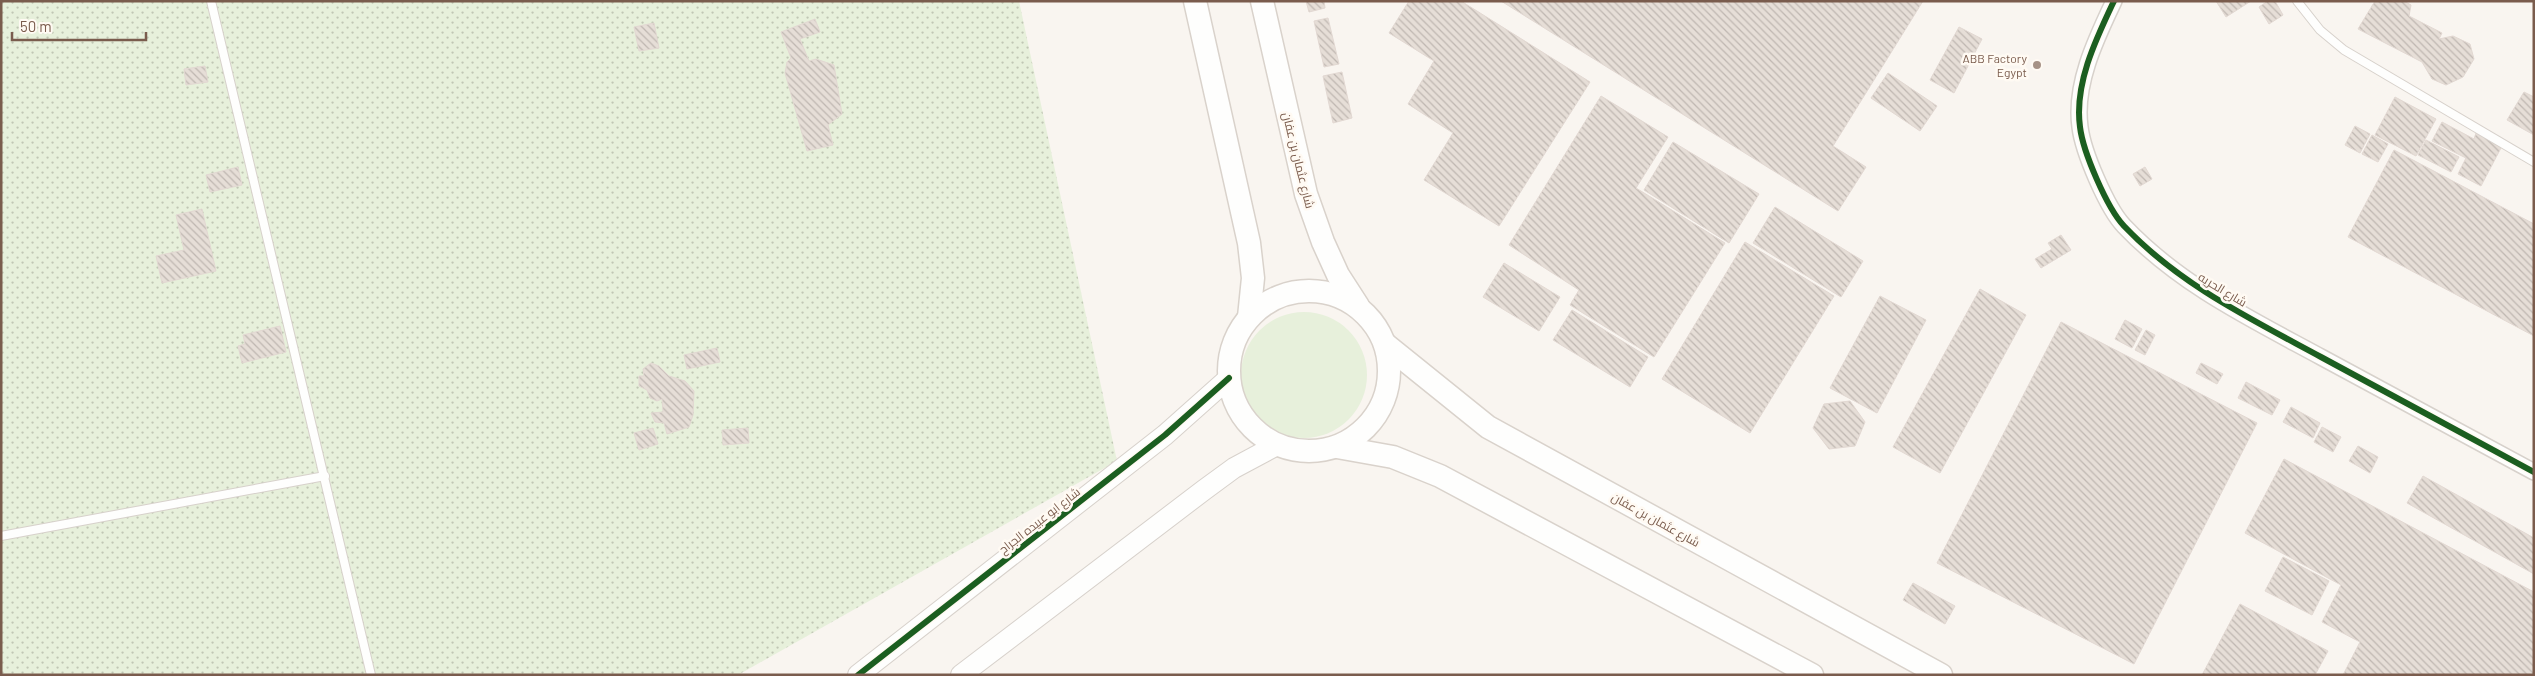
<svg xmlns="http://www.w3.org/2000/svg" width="2535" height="676" font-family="Barlow,Cairo,sans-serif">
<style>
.grass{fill:url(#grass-dots)}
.garden{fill:#e7f0db}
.building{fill:url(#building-back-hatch);stroke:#e2d8d2}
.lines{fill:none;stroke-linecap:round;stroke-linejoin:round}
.service-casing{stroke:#d7d1cb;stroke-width:10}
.minor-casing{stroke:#d7d1cb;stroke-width:18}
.tertiary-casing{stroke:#d7d1cb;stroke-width:22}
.secondary-casing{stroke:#d9d2cb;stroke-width:25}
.service{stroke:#fefefd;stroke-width:8}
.minor{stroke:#fefefd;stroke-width:15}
.tertiary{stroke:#fefefd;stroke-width:20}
.secondary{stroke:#fefefd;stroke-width:22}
.cycleway-casing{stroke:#fffaf3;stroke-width:9}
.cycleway{stroke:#1b5e20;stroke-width:6}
.poi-dot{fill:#a69286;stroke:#fffaf3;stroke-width:2}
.labels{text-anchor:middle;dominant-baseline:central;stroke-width:5;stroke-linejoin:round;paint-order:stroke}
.poi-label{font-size:12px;fill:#7a5c4d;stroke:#fffaf3;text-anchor:end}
.street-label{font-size:12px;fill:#7a5c4d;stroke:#fffaf3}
</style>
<defs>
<pattern id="grass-dots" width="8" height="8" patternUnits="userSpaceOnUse" patternTransform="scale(1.25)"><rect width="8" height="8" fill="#e7f0db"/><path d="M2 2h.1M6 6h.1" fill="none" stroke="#c0c6b4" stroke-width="1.8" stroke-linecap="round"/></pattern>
<pattern id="building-back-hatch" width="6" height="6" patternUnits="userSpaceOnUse" patternTransform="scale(1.25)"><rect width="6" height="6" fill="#e6ded7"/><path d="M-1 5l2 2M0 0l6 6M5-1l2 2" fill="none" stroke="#bfb7b1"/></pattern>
</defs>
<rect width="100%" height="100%" fill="#f9f5f0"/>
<!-- grass -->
<polygon class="grass" points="1,1 1019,1 1117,461 738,675 1,675"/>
<!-- garden -->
<circle class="garden" cx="1304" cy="375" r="63"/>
<!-- building -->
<g class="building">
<polygon points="1306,1 1324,1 1325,8 1309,12"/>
<polygon points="1409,1 1461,1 1590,82 1499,226 1424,180 1453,133 1408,104 1434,61 1389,33"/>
<polygon points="1501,1 1923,1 1833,146 1866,167 1838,211"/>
<polygon points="2216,1 2251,1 2226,17"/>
<polygon points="2268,1 2275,1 2283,15 2269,24 2259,7"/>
<polygon points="2375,1 2404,1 2411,5 2409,16 2442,33 2439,39 2453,36 2470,44 2474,59 2463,77 2446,85 2432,79 2422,62 2358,29"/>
<polygon points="1328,18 1339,64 1324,67 1314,21"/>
<polygon points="815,19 820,32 800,39 809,61 816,59 834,65 842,114 828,125 833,145 807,151 785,73 787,62 791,58 781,32"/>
<polygon points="654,23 659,48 639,51 634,27"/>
<polygon points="1959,27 1982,39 1954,93 1930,80"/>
<polygon points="205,66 208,82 186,85 184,69"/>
<polygon points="1342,72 1352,118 1333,123 1323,76"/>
<polygon points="1888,73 1937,106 1920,131 1871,98"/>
<polygon points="2524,92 2534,97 2534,135 2507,120"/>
<polygon points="1601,96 1668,137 1636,188 1725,243 1654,357 1570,305 1579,290 1509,245"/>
<polygon points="2395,97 2436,119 2416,156 2375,135"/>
<polygon points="2442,122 2474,139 2476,133 2502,146 2481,186 2458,174 2466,158 2432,141"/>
<polygon points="2355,126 2370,134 2360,153 2345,145"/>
<polygon points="2372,135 2388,144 2378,162 2362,154"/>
<polygon points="2426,140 2459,157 2451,172 2418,155"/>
<polygon points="1673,142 1759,194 1729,243 1644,190"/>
<polygon points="2394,150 2534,224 2534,336 2348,237"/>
<polygon points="238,167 242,185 210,192 206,175"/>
<polygon points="2145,167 2152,179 2140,186 2133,174"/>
<polygon points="1775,207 1863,261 1841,297 1753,243"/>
<polygon points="202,209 216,271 162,283 156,256 184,250 176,215"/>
<polygon points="2061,235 2071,250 2041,268 2035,259 2052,249 2048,243"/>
<polygon points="1745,242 1834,296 1750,433 1662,379"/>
<polygon points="1504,263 1560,297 1539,331 1483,297"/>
<polygon points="1980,289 2026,315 1940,473 1893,447"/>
<polygon points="1880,296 1926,320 1877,413 1830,388"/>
<polygon points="1572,310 1648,357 1630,387 1553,340"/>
<polygon points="2125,320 2142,329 2132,348 2115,339"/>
<polygon points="2061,322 2257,423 2134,664 1937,563"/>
<polygon points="280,326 286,352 242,363 238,346 245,344 243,335"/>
<polygon points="2146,330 2155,335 2145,355 2135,350"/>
<polygon points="717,348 720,362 687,369 684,355"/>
<polygon points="651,363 659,366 669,376 685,381 694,391 693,415 689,427 667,434 664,423 655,422 651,413 663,412 662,399 657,401 650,398 647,390 639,386 639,376 644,376 643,369"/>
<polygon points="2201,363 2223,374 2217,384 2196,373"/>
<polygon points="2246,382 2280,400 2272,415 2238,398"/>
<polygon points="1850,401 1865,422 1855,446 1829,449 1813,428 1824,404"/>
<polygon points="2291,407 2320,423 2313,438 2283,422"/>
<polygon points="2322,427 2341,437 2333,452 2314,442"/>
<polygon points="653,428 658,444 639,450 634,433"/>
<polygon points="748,428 749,443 723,445 722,430"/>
<polygon points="2358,446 2378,457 2370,473 2349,461"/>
<polygon points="2284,459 2534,592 2534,675 2343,675 2360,642 2322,622 2341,585 2245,533"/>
<polygon points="2423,476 2534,538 2534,574 2407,503"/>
<polygon points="2283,557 2329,581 2312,615 2265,591"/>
<polygon points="1913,583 1955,606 1945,624 1903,600"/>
<polygon points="2240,604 2328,651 2315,675 2202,675"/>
</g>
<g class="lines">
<defs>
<g id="service">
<polyline points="211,1 371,675"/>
<polyline points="2297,1 2320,30 2344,50 2534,162"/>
<polyline points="1,536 325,476"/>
</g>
<path id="minor" d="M2114 1C2096 39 2074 84 2080 127 2083 152 2107 208 2124 226 2180 285 2251 319 2321 357 2392 395 2463 434 2534 472"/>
<g id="tertiary">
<polyline points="858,675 1165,435 1229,378"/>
<polyline points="961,675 1204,490 1234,468 1277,445"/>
</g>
<g id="secondary">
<polyline points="1195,1 1249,243 1253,278 1249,317"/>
<polyline points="1262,1 1306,194 1323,242 1338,275 1358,306"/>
<circle cx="1309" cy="371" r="80"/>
<polyline points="1385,344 1488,427 1941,675"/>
<polyline points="1337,447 1393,457 1440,476 1812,675"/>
</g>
</defs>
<!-- service casing -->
<use href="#service" class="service-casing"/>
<!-- minor casing -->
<use href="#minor" class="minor-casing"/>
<!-- tertiary casing -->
<use href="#tertiary" class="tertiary-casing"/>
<!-- secondary casing -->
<use href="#secondary" class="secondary-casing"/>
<!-- service -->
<use href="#service" class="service"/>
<!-- minor -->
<use href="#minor" class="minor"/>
<!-- tertiary -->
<use href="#tertiary" class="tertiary"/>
<!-- secondary -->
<use href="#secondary" class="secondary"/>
<defs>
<g id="cycleway">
<path d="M2114 1C2096 39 2074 84 2080 127 2083 152 2107 208 2124 226 2180 285 2251 319 2321 357 2392 395 2463 434 2534 472"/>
<polyline points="858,675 1165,435 1229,378"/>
</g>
</defs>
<!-- cycleway casing -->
<use href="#cycleway" class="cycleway-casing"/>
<!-- cycleway -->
<use href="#cycleway" class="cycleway"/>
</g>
<!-- markers -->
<circle class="poi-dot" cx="2037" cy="65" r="5"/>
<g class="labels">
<!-- poi labels -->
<g class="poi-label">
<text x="2027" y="58">ABB Factory<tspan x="2027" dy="14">Egypt</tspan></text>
</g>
<!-- street labels -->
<g class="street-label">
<text transform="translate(1299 160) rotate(76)">شارع عثمان بن عفان</text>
<text transform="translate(2223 289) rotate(31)">شارع الحريه</text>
<text transform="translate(1656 519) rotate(29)">شارع عثمان بن عفان</text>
<text transform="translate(1039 520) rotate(-38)">شارع ابو عبيده الجراح</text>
</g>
</g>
<!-- border -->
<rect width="2535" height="676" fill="none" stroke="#7a5c4d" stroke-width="5"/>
<!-- scale -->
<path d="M12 32v8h134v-8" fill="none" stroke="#7a5c4d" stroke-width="2.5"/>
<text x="20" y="32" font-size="15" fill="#7a5c4d" stroke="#fffaf3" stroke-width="4" paint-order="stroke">50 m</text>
</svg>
